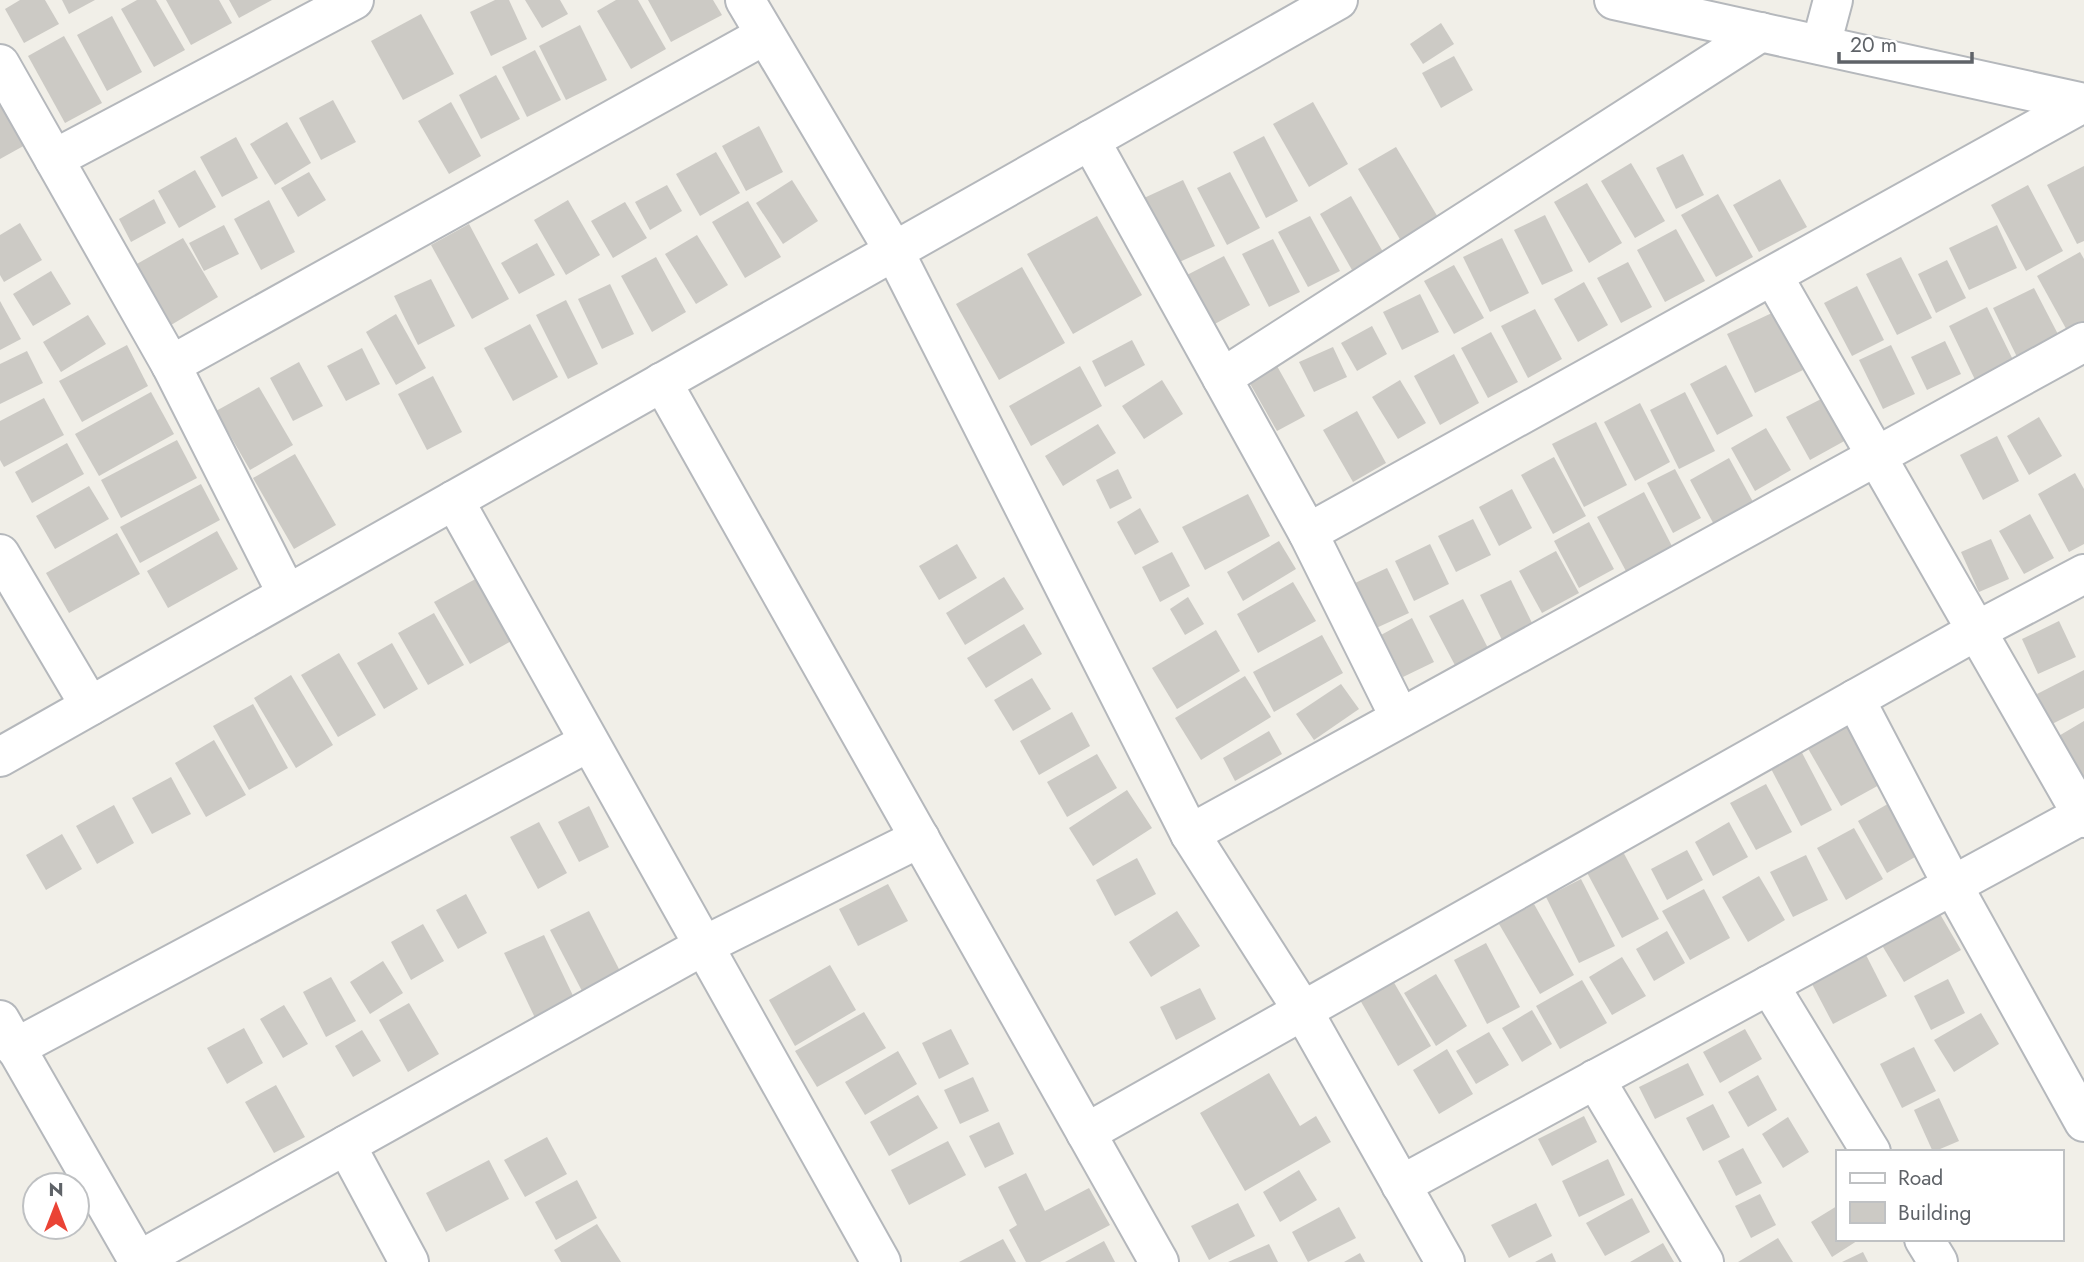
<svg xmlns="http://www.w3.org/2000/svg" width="2084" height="1262" font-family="Jost,sans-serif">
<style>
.building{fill:#cccac5}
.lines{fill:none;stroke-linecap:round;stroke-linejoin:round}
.street-casing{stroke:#b5b8bc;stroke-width:42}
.street{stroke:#fff;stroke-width:38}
</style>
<rect width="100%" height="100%" fill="#f1efe8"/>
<!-- building -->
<g class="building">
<polygon points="20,0 45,0 59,24 24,43 5,9"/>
<polygon points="62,0 95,0 69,14"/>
<polygon points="137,0 156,0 185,50 154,67 121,9"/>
<polygon points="166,0 219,0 232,23 191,45"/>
<polygon points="229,0 272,0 239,18"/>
<polygon points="495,0 509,0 527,39 491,56 470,12"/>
<polygon points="525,0 560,0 568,14 542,28"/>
<polygon points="616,0 638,0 666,49 631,69 597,11"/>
<polygon points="648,0 713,0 722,15 671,42"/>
<polygon points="421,14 454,74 403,100 371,41"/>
<polygon points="112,16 142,72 107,91 77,35"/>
<polygon points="1441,23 1454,44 1423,64 1410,44"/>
<polygon points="580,25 607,80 566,100 539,46"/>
<polygon points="64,36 102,103 65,123 28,56"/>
<polygon points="535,50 561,100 527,117 502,67"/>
<polygon points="1454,56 1473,90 1441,108 1422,73"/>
<polygon points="496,75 520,119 481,139 459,95"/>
<polygon points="0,95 27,144 0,159"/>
<polygon points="333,100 356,142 321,160 299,118"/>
<polygon points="451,102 481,156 449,174 418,121"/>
<polygon points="1313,102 1348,164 1309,187 1273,124"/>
<polygon points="287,122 311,163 275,185 250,144"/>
<polygon points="759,126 783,172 746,191 722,146"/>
<polygon points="1264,136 1298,201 1266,218 1233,152"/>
<polygon points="236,137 258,178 222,197 200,157"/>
<polygon points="1396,147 1439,219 1401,241 1358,169"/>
<polygon points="716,152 740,193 700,216 676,174"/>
<polygon points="1683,154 1704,195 1676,209 1656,168"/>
<polygon points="1631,163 1665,221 1635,238 1601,181"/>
<polygon points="2084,166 2084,241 2077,244 2047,185"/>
<polygon points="195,170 216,207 179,228 158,191"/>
<polygon points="309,172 326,200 298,217 281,188"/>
<polygon points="1230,172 1260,228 1227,245 1197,188"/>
<polygon points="1780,179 1807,227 1759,252 1733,205"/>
<polygon points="792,180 818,221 783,244 756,203"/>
<polygon points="1183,180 1215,246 1175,264 1144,198"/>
<polygon points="1587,183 1622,243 1589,263 1554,202"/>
<polygon points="667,185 682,211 650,230 635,202"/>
<polygon points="2028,185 2063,251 2026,271 1991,205"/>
<polygon points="1718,194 1753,257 1716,277 1681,215"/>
<polygon points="1351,196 1383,252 1352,270 1320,214"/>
<polygon points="154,199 166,223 131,242 119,219"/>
<polygon points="269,200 295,252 261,270 234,219"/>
<polygon points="568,200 600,255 566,275 534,220"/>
<polygon points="748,201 781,257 745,278 712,222"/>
<polygon points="625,202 647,238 613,258 591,221"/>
<polygon points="1545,215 1573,271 1542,285 1514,230"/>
<polygon points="1097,216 1142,295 1073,334 1027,254"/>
<polygon points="1310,216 1340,271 1308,287 1278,232"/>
<polygon points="20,223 42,260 4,282 0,275 0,235"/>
<polygon points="469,224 509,299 472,319 431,245"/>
<polygon points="224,225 239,254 204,271 189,243"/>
<polygon points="1997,225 2017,268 1969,290 1949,248"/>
<polygon points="1676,229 1705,281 1665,302 1637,250"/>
<polygon points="697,235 728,285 696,304 665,254"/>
<polygon points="183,238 218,297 171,325 135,265"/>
<polygon points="1502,238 1529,293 1490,312 1463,257"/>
<polygon points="1273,239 1300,292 1269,307 1242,254"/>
<polygon points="537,243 555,275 519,294 501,263"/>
<polygon points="2080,252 2084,259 2084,326 2069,334 2037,276"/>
<polygon points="1224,256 1250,305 1211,326 1185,276"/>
<polygon points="656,257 686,312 652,332 621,276"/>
<polygon points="1901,257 1932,318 1897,335 1866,274"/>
<polygon points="1947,260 1966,298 1936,313 1918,274"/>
<polygon points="1628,262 1652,307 1621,323 1597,278"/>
<polygon points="1454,265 1484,318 1454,334 1424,281"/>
<polygon points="1022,267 1065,343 999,380 956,304"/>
<polygon points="51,271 71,304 33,326 13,294"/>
<polygon points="431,279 455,326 418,345 394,296"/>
<polygon points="1584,282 1608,325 1578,342 1554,299"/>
<polygon points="610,284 634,334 602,349 578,299"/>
<polygon points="1857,286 1884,340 1852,356 1824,303"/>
<polygon points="2034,288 2061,340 2019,361 1993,308"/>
<polygon points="1420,294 1439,332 1402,350 1383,312"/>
<polygon points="566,300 598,364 568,379 536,315"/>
<polygon points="0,301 21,339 0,350"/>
<polygon points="1987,307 2019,372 1980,390 1949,326"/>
<polygon points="1535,309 1562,359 1528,378 1501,326"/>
<polygon points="1774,312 1803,370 1755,393 1727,334"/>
<polygon points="396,314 426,368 396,385 366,332"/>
<polygon points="88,315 106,344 61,372 43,342"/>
<polygon points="530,324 558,377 513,401 484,348"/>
<polygon points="1372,326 1387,354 1357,371 1341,343"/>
<polygon points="1491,332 1518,382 1488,398 1461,348"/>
<polygon points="1132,340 1145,365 1105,387 1092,361"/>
<polygon points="1945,341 1961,374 1927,390 1911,357"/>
<polygon points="127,345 148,386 82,422 59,381"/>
<polygon points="1891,345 1915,394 1883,409 1859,360"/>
<polygon points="1333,347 1347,377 1314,392 1299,362"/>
<polygon points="362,348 380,384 346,401 327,366"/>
<polygon points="27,351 43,383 0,404 0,364"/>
<polygon points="1454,354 1479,403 1440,425 1414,376"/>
<polygon points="1272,357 1305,416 1277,431 1244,373"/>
<polygon points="299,362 323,406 293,421 270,378"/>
<polygon points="1726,365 1753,416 1717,435 1690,384"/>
<polygon points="1080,366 1102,406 1031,446 1009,406"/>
<polygon points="433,376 462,432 427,450 398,394"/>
<polygon points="1162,380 1183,414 1144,439 1122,406"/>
<polygon points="1400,380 1426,423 1398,439 1372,397"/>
<polygon points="259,387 293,445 250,470 216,411"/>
<polygon points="151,392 174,434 99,476 75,434"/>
<polygon points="1685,392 1715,451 1679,469 1650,410"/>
<polygon points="1825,397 1848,439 1810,460 1786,417"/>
<polygon points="44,398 64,435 4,467 0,460 0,421"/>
<polygon points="1640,403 1670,462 1635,481 1604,422"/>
<polygon points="1357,411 1386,463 1353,482 1323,430"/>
<polygon points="2039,417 2062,456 2029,475 2007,436"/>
<polygon points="1596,422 1627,485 1584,507 1552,444"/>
<polygon points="1098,424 1116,453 1063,486 1045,456"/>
<polygon points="1766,428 1791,470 1755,491 1731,448"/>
<polygon points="1997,436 2019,481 1983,500 1960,455"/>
<polygon points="177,440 197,478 121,518 101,480"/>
<polygon points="67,443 84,474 32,503 15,472"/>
<polygon points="295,454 336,525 294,549 253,478"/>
<polygon points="1554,457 1586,516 1553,534 1521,475"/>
<polygon points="1729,458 1758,511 1718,532 1690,480"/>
<polygon points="1118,469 1132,498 1110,509 1096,480"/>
<polygon points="1675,469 1701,518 1673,533 1647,483"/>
<polygon points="2075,473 2084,489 2084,544 2069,552 2038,494"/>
<polygon points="201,484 220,520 140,563 120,527"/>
<polygon points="89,486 109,519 55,549 36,516"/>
<polygon points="1512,489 1532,528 1499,546 1479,507"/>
<polygon points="1644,492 1673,548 1627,573 1597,517"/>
<polygon points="1248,494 1270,536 1205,570 1182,527"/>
<polygon points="1140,508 1159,542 1135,555 1117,522"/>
<polygon points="2030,514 2054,558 2024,574 1999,531"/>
<polygon points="1473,519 1491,555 1456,572 1438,536"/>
<polygon points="1589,522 1614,569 1579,588 1554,541"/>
<polygon points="217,531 238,569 168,608 147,571"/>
<polygon points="117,533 140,574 69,613 46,573"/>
<polygon points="1991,539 2009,579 1979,592 1961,552"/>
<polygon points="1279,541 1296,569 1243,601 1227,572"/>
<polygon points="957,544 977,578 939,600 919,566"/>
<polygon points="1430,544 1449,584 1414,601 1395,561"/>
<polygon points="1556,551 1579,593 1542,613 1519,571"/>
<polygon points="1172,552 1190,586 1160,602 1142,567"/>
<polygon points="1387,568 1409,613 1374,629 1353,584"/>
<polygon points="479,577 515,639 470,664 434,602"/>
<polygon points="1004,577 1024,609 965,645 946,613"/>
<polygon points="1511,580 1533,625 1502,640 1480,595"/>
<polygon points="1293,582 1316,621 1258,653 1237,614"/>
<polygon points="1188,597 1204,624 1185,635 1170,609"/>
<polygon points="1463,599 1491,654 1458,671 1429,616"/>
<polygon points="434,613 464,665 428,685 398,633"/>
<polygon points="1412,618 1434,662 1403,677 1381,635"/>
<polygon points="2059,621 2076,657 2038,674 2022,639"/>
<polygon points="1024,624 1042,654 986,688 967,658"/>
<polygon points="1216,630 1240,671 1177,709 1152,668"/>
<polygon points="1322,635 1343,673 1274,712 1253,672"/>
<polygon points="392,643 418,689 384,709 357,663"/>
<polygon points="339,653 376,715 338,737 301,675"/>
<polygon points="2084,670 2084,708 2052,724 2037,694"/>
<polygon points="291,675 333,745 296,768 254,698"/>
<polygon points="1245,676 1271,717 1201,760 1175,718"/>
<polygon points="1032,678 1051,709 1013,731 994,700"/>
<polygon points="1341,684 1359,709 1314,740 1296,714"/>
<polygon points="253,704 288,768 249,790 213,726"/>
<polygon points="1072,712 1090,746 1039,775 1020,741"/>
<polygon points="2084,721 2084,776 2081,778 2057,737"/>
<polygon points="1846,723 1881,784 1841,806 1806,745"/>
<polygon points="1269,731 1282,754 1235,781 1223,758"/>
<polygon points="214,740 246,795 206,817 175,763"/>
<polygon points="1799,747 1832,810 1801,826 1768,763"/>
<polygon points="1097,754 1117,788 1067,817 1047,782"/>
<polygon points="171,777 191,814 152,834 132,798"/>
<polygon points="1766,784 1792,832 1756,850 1730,803"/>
<polygon points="1127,790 1152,828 1093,866 1069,828"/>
<polygon points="1893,801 1922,853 1887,873 1858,821"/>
<polygon points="114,805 134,843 97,864 76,826"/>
<polygon points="589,806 609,847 579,862 558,822"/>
<polygon points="539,822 567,873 538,889 510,837"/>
<polygon points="1729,822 1748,857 1713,876 1695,842"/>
<polygon points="1854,828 1883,879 1846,900 1817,848"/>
<polygon points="62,834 82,869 46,890 26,855"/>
<polygon points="1621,848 1659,919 1622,938 1584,867"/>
<polygon points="1687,850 1703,880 1667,900 1651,869"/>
<polygon points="1806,855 1828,900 1793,917 1770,872"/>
<polygon points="1137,858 1156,894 1115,916 1096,880"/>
<polygon points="1759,876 1785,920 1748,942 1722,897"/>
<polygon points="1581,879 1615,946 1579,963 1546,897"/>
<polygon points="888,884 908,921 858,946 839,909"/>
<polygon points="1704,889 1730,938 1690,960 1662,911"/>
<polygon points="466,894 487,933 458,949 436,910"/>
<polygon points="1534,904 1574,975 1540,994 1499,924"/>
<polygon points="1937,909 1961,950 1904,982 1880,942"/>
<polygon points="589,911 620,971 582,991 550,930"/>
<polygon points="1177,911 1200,946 1151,977 1129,942"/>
<polygon points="423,924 444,961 411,980 391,942"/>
<polygon points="1667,931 1685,963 1654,981 1636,949"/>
<polygon points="544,935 577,1004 537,1022 504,953"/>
<polygon points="1486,943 1520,1007 1487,1024 1454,960"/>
<polygon points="1866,955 1887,996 1833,1024 1812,984"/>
<polygon points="1622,957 1646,996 1612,1015 1589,977"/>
<polygon points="383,961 403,993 370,1014 350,982"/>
<polygon points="830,965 856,1010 795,1046 769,1000"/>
<polygon points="1389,974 1431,1046 1398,1066 1356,993"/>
<polygon points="1436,974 1467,1026 1436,1046 1404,993"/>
<polygon points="331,977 356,1021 326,1037 303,992"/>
<polygon points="1948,979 1965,1013 1931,1030 1914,996"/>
<polygon points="1582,980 1607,1023 1560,1049 1536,1006"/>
<polygon points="1200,988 1216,1019 1176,1040 1160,1007"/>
<polygon points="409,1003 439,1054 408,1072 379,1020"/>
<polygon points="284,1005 308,1044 283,1058 260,1019"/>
<polygon points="1532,1010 1552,1044 1522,1062 1502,1028"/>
<polygon points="864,1012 886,1048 817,1087 795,1051"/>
<polygon points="1981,1013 1999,1044 1954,1072 1934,1040"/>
<polygon points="244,1028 263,1063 227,1084 207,1048"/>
<polygon points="951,1029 969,1064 939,1079 922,1043"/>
<polygon points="1745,1029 1762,1059 1720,1083 1703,1052"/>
<polygon points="362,1030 381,1061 353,1077 335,1046"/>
<polygon points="1489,1032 1509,1065 1476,1084 1456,1051"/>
<polygon points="1914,1047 1936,1091 1902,1108 1880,1064"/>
<polygon points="1447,1049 1473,1094 1439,1114 1413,1070"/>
<polygon points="898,1051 917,1084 865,1115 845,1082"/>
<polygon points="1688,1063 1704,1095 1655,1119 1639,1087"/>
<polygon points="1269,1073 1300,1126 1316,1116 1331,1142 1245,1191 1200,1113"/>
<polygon points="1758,1075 1777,1110 1748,1127 1728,1092"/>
<polygon points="973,1077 989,1111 960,1124 944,1090"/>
<polygon points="276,1085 305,1137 274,1153 245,1102"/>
<polygon points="918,1095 938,1128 889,1156 870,1122"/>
<polygon points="1939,1098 1959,1141 1933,1152 1914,1110"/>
<polygon points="1713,1104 1730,1137 1703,1151 1686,1118"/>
<polygon points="1584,1116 1597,1142 1552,1166 1538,1139"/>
<polygon points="1788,1117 1809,1152 1783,1168 1762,1134"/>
<polygon points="999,1122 1014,1154 985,1168 969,1136"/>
<polygon points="547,1137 567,1174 525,1197 504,1160"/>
<polygon points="948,1141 966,1175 909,1205 891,1170"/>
<polygon points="1743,1148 1762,1183 1736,1196 1718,1161"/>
<polygon points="1608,1159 1625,1195 1579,1217 1562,1181"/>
<polygon points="489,1160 509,1199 446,1232 426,1193"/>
<polygon points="1299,1170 1317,1200 1280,1222 1263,1192"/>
<polygon points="1026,1173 1045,1211 1089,1188 1110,1225 1040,1262 1026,1262 1009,1230 1017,1225 998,1187"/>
<polygon points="577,1180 597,1218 556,1240 535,1202"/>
<polygon points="1760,1194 1776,1225 1751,1238 1735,1206"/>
<polygon points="1632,1198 1650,1232 1605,1256 1586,1223"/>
<polygon points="1238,1203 1255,1236 1209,1260 1191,1226"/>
<polygon points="1536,1203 1552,1236 1509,1258 1491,1225"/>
<polygon points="1837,1206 1837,1239 1860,1239 1832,1257 1811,1222"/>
<polygon points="1339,1207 1356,1238 1308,1262 1292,1232"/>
<polygon points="597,1224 621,1262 561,1262 554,1250"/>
<polygon points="1778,1238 1793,1262 1738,1262"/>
<polygon points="1003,1239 1016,1262 959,1262"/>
<polygon points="1104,1241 1115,1262 1065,1262"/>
<polygon points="1663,1243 1674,1262 1630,1262"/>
<polygon points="1269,1244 1278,1262 1228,1262"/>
<polygon points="1863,1252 1868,1262 1842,1262"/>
<polygon points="1360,1253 1365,1262 1344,1262"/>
<polygon points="1552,1253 1556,1262 1535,1262"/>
</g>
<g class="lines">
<defs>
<g id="street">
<polyline points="745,0 894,251 1190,834 1303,1011 1445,1262"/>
<polyline points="1614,0 2084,103"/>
<polyline points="1821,45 1833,0"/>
<polyline points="0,64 171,365 287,594"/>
<polyline points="1090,140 1308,533 1400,718"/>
<polyline points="54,159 354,0"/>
<polyline points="1773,276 2084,818"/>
<polyline points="171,365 765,35"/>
<polyline points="1222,378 1761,32"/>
<polyline points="662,382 1159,1262"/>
<polyline points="454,500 881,1262"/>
<polyline points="1308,533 2083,103"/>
<polyline points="0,554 90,706"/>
<polyline points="1855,699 1953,886 2084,1122"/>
<polyline points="0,757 1338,0"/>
<polyline points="1190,834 2084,342"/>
<polyline points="1769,985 1871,1152"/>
<polyline points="0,1020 139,1262"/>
<polyline points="15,1048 589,742"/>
<polyline points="1595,1079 1704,1262"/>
<polyline points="1086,1133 1976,631 2084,574"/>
<polyline points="346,1145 409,1262"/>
<polyline points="1401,1185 2082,815"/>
<polyline points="1924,1239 1938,1262"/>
<polyline points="138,1261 703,946 920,838"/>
</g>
</defs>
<!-- street casing -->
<use href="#street" class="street-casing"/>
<!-- street -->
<use href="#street" class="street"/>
</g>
<!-- legend -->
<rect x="1836" y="1150" width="228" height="91" fill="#ffffff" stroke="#bfc1c3" stroke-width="2"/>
<rect x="1850" y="1173" width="35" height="10" fill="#ffffff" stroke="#bfc1c3" stroke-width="2"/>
<text x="1898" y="1185" font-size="21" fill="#5f6368">Road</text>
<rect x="1850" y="1202" width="35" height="21" fill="#cccac5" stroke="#bfc1c3" stroke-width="2"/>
<text x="1898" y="1220" font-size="21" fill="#5f6368">Building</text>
<!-- north arrow -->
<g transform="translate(56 1206)"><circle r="33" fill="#ffffff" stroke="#bfc1c3" stroke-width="2"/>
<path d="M0-5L12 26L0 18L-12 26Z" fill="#ea4335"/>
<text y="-10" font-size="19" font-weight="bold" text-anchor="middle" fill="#5f6368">N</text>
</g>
<!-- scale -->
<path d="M1839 52v10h133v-10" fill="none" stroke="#5f6368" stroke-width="3.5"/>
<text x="1850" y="52" font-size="21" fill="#5f6368" stroke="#ffffff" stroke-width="5" paint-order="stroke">20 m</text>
</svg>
